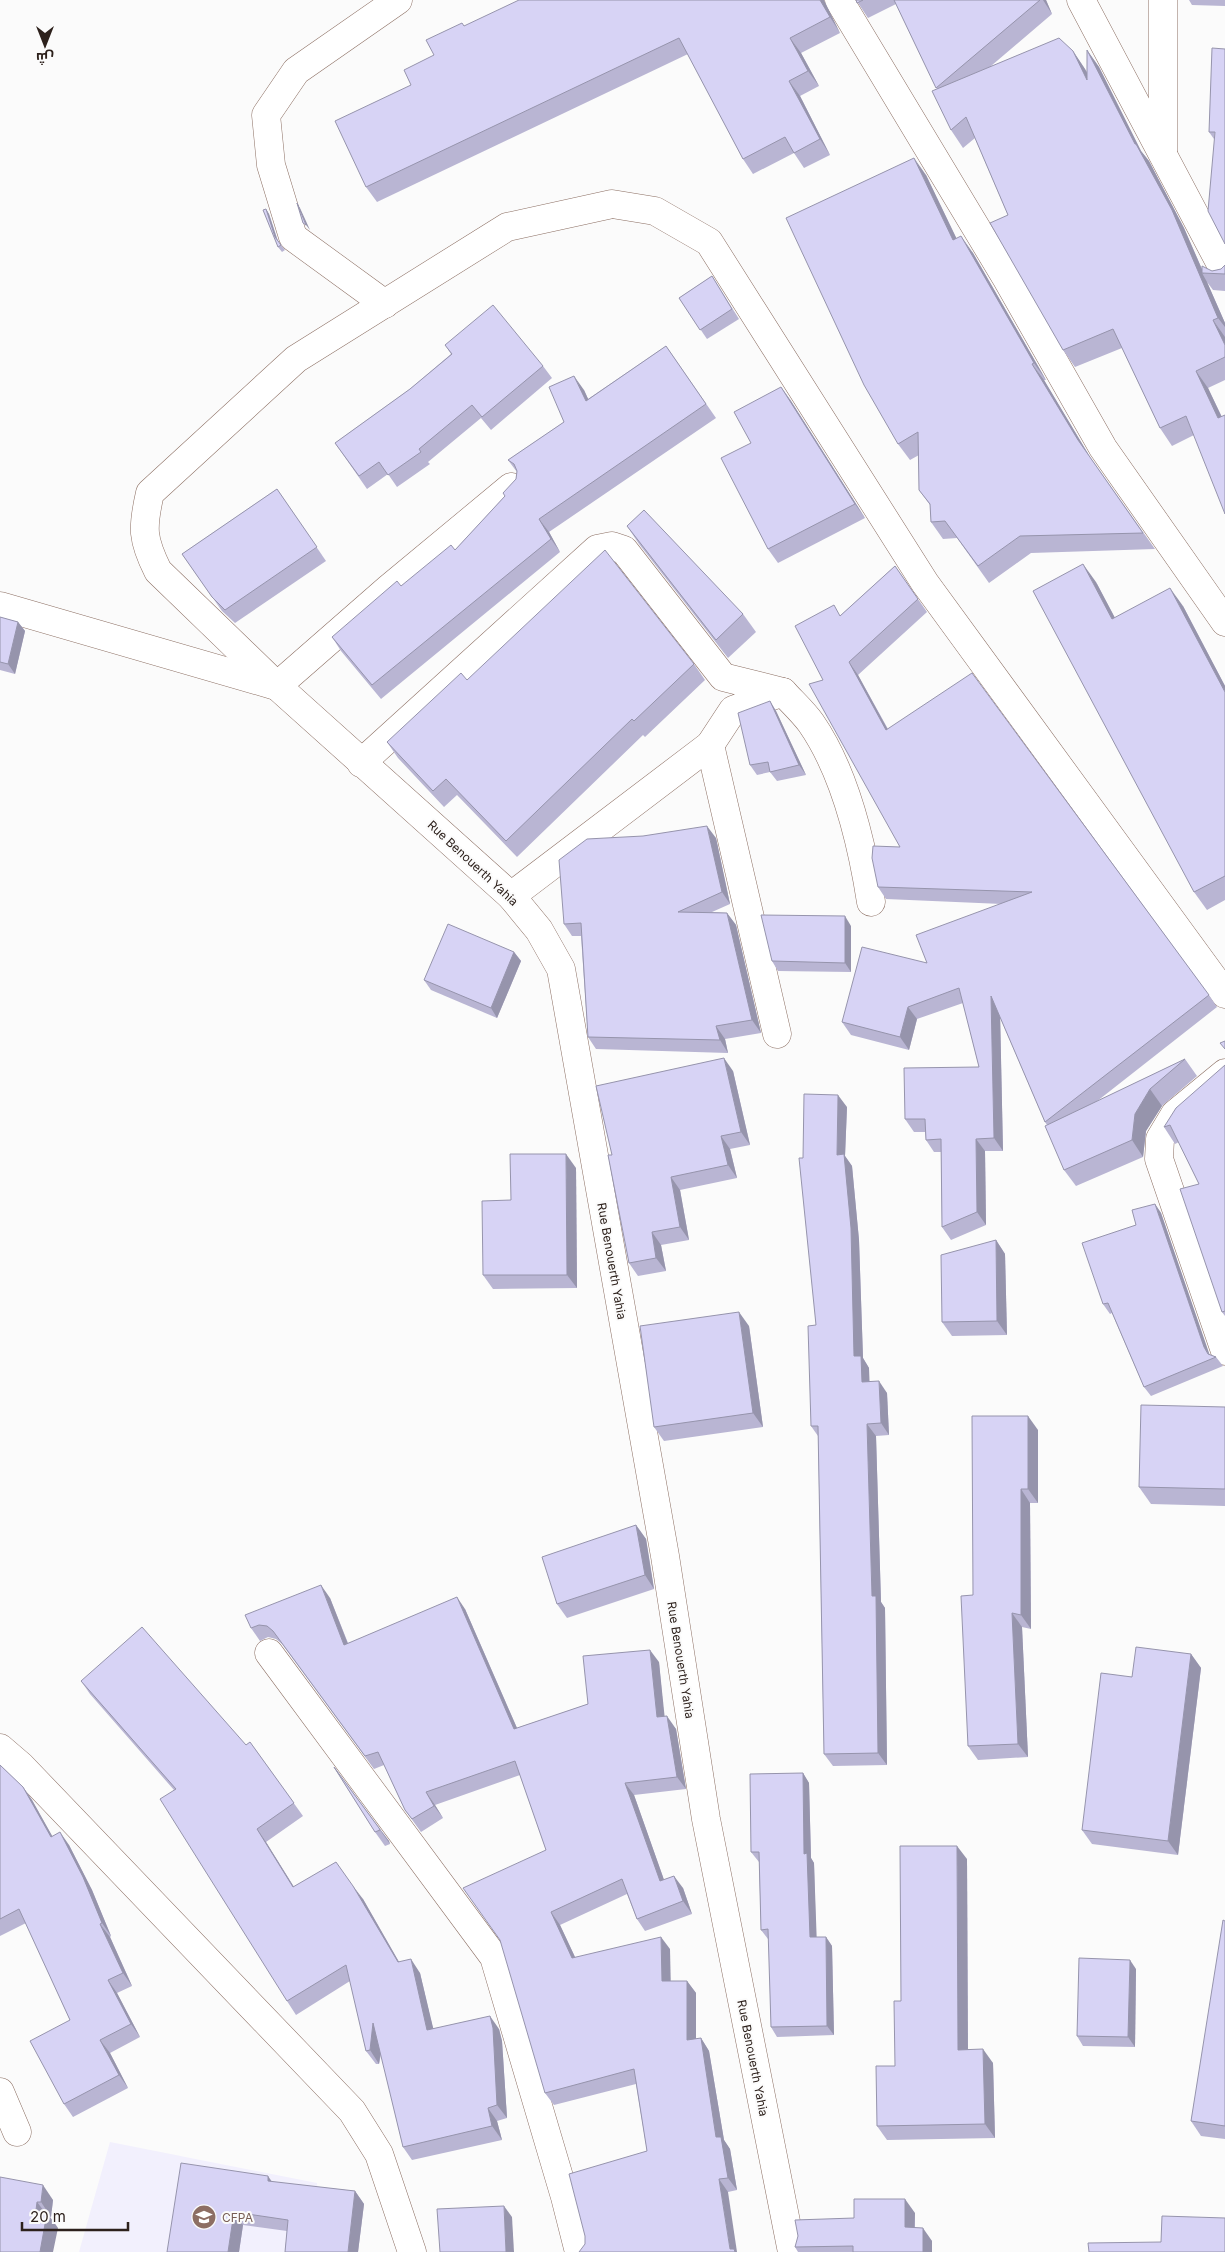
<svg xmlns="http://www.w3.org/2000/svg" width="1225" height="2252" font-family="Inter,Cairo,sans-serif">
<style>
.education{fill:#f2f0fd}
.lines{fill:none;stroke-linecap:round;stroke-linejoin:round}
.street-casing{stroke:#8c6f63;stroke-width:29}
.street{stroke:#fff;stroke-width:28}
.wall{fill:#b9b5d3}
.shaded-wall{fill:#9694ac}
.building{fill:#d7d3f5;stroke:#9694ac}
.labels{text-anchor:middle;dominant-baseline:central;stroke-width:4;stroke-linejoin:round;paint-order:stroke}
.street-label{font-size:12px;fill:#2d211c;stroke:#fbfbfb}
.education-label{font-size:12px;fill:#785e54;stroke:#fbfbfb;text-anchor:start}
</style>
<rect width="100%" height="100%" fill="#fbfbfb"/>
<!-- education -->
<polygon class="education" points="110,2142 317,2183 321,2252 79,2252"/>
<g class="lines">
<defs>
<g id="street">
<polyline points="839,0 1007,279 1103,448 1225,622"/>
<polyline points="1081,0 1225,272"/>
<polyline points="1163,151 1163,0"/>
<polyline points="385,304 293,237 271,165 266,115 296,71 398,0"/>
<polyline points="511,487 388,589 277,686 511,896 539,930 561,969 665,1556 706,1819 792,2252"/>
<polyline points="0,606 273,685"/>
<path d="M277 686 158 571C142 539 142 528 150 493L296 359 507 227 612 204 655 211 709 242 925 583 1225 994"/>
<path d="M783 692C792 702 803 712 811 723 845 772 862 844 871 902"/>
<polyline points="710,745 777,1034"/>
<polyline points="361,763 597,549 612,546 624,550 723,677 783,692 733,710 710,745 511,896"/>
<polyline points="1225,1073 1175,1114 1160,1139 1159,1159 1225,1351"/>
<polyline points="269,1653 494,1957 565,2197 579,2252"/>
<polyline points="0,1748 21,1766 352,2111 379,2154 412,2252"/>
<polyline points="0,2092 17,2132"/>
</g>
</defs>
<!-- street casing -->
<use href="#street" class="street-casing"/>
<!-- street -->
<use href="#street" class="street"/>
</g>
<!-- wall -->
<g class="wall">
<polygon points="856,0 1046,0 1052,14 991,66 1073,51 1087,72 1087,50 1099,67 1141,151 1149,161 1184,228 1202,269 1212,271 1221,269 1225,265 1225,291 1213,290 1207,282 1225,323 1225,380 1208,388 1222,417 1194,435 1172,446 1160,428 1122,348 1075,367 1063,350 1008,215 975,138 963,148 951,130 937,89 896,4 868,18"/>
<polygon points="1189,0 1225,0 1225,6 1192,5"/>
<polygon points="823,1 840,33 801,53 819,86 800,96 830,155 804,168 794,153 753,174 743,159 688,54 377,202 366,187 411,85 434,55 465,26"/>
<polygon points="1225,49 1214,139 1209,132"/>
<polygon points="926,175 956,238 973,253 1046,380 1044,380 1090,457 1155,549 1031,553 989,583 957,538 943,539 931,522 930,505 919,490 919,455 910,460 898,444"/>
<polygon points="266,209 269,214 278,241 285,250 282,252 278,247"/>
<polygon points="712,276 739,319 707,339 679,298"/>
<polygon points="445,345 543,366 552,378 491,430 481,418 428,462 430,464 397,487 388,474 367,489 335,443 410,389 451,354"/>
<polygon points="666,346 716,418 549,532 560,552 381,699 341,651 332,637 401,586 455,550 505,496 516,479 517,472 508,460 564,422 584,390 588,399"/>
<polygon points="781,387 791,401 865,518 778,563 768,549 751,443"/>
<polygon points="277,489 326,561 235,623 222,611 182,554"/>
<polygon points="627,526 743,614 756,632 728,658 639,544"/>
<polygon points="895,566 927,612 858,675 888,729 1209,995 1217,1007 1096,1102 1185,1059 1197,1076 1162,1106 1146,1131 1143,1157 1076,1186 1064,1170 1047,1125 1045,1122 1000,1017 1003,1151 985,1151 986,1225 951,1240 942,1227 941,1152 934,1152 926,1140 925,1132 914,1132 905,1119 979,1067 963,1003 917,1019 909,1050 851,1035 842,1022 927,963 1002,904 886,899 878,887 900,847 823,680 841,615"/>
<polygon points="1096,582 1115,618 1183,606 1225,686 1225,900 1207,910 1194,892"/>
<polygon points="0,617 18,622 25,631 15,674 0,670"/>
<polygon points="694,664 705,680 645,737 643,735 517,857 457,795 444,807 398,758 387,742 467,680"/>
<polygon points="770,701 776,711 806,775 777,781 770,772 757,775 750,765"/>
<polygon points="716,838 730,904 712,912 727,913 736,925 761,1033 725,1039 728,1053 596,1049 588,1037 581,936 572,936 564,924"/>
<polygon points="851,926 851,972 778,971 772,961"/>
<polygon points="514,952 521,961 497,1018 431,990 424,980"/>
<polygon points="1225,1065 1225,1316 1222,1312 1199,1184 1179,1142 1175,1144 1164,1127"/>
<polygon points="733,1071 750,1145 730,1149 737,1178 680,1190 689,1240 661,1245 666,1271 638,1276 629,1263 612,1155"/>
<polygon points="847,1107 845,1156 852,1166 859,1240 863,1358 869,1368 869,1381 887,1393 889,1435 876,1436 881,1602 885,1608 887,1765 833,1766 824,1754 818,1436 811,1426 816,1325 803,1158"/>
<polygon points="576,1168 577,1288 493,1289 483,1275"/>
<polygon points="1155,1204 1161,1213 1209,1354 1216,1357 1223,1366 1151,1396 1144,1387 1112,1313 1110,1314 1103,1304 1136,1225"/>
<polygon points="996,1240 1005,1254 1007,1335 952,1336 942,1322"/>
<polygon points="749,1326 763,1427 664,1441 654,1427"/>
<polygon points="1225,1407 1225,1506 1151,1504 1139,1487"/>
<polygon points="1038,1430 1038,1503 1030,1503 1031,1629 1022,1627 1028,1757 978,1760 968,1746 973,1595"/>
<polygon points="636,1525 646,1539 654,1589 567,1618 557,1604"/>
<polygon points="330,1598 348,1643 465,1609 517,1728 588,1704 659,1662 664,1717 676,1729 686,1789 634,1795 664,1880 683,1888 692,1914 645,1931 637,1919 627,1894 560,1925 575,1957 670,1949 670,1981 687,1981 696,1993 696,2039 701,2038 709,2051 724,2140 730,2149 737,2190 728,2192 585,2244 647,2151 636,2084 554,2105 545,2093 546,1850 520,1775 435,1805 443,1818 421,1832 405,1810 384,1765 374,1769 282,1644 276,1639 268,1637 260,1641 251,1628"/>
<polygon points="1191,1654 1201,1668 1178,1855 1092,1844 1082,1830 1132,1677"/>
<polygon points="81,1681 246,1745 250,1742 303,1816 266,1842 294,1887 363,1899 399,1962 420,1973 433,2029 499,2029 502,2041 507,2118 497,2121 502,2140 412,2160 403,2147 381,2054 379,2064 376,2064 366,2051 350,1981 296,2015 287,2001 174,1790 90,1694"/>
<polygon points="0,1765 23,1787 32,1800 52,1836 69,1845 92,1890 111,1936 110,1937 132,1986 117,1993 140,2037 110,2053 128,2088 73,2117 64,2104 70,2020 26,1923 0,1936"/>
<polygon points="334,1767 389,1841 390,1844 385,1846 375,1832"/>
<polygon points="803,1773 809,1783 811,1858 814,1863 816,1937 826,1937 832,1946 834,2035 777,2037 771,2027 769,1939 768,1939 761,1930 759,1862 751,1852"/>
<polygon points="967,1859 968,2049 993,2063 995,2138 887,2140 877,2126 895,2066 901,2001"/>
<polygon points="1225,1921 1225,2139 1201,2136 1191,2121"/>
<polygon points="1136,1969 1135,2047 1083,2046 1077,2036"/>
<polygon points="0,2177 53,2200 51,2217 50,2217 58,2228"/>
<polygon points="272,2182 355,2191 364,2204 358,2252 285,2252 287,2231 243,2225 239,2252 167,2252"/>
<polygon points="915,2213 915,2227 932,2241 932,2252 798,2252 795,2247 854,2218"/>
</g>
<!-- shaded-wall -->
<g class="shaded-wall">
<polygon points="820,0 824,0 840,33 830,17"/>
<polygon points="1043,0 1046,0 1052,14"/>
<polygon points="790,38 801,53 819,86 808,71"/>
<polygon points="1087,50 1099,67 1141,151 1149,161 1184,228 1204,274 1202,273 1207,282 1225,323 1225,327 1218,318 1135,144"/>
<polygon points="1073,51 1085,69 1099,97 1087,80"/>
<polygon points="789,81 800,96 830,155 820,139"/>
<polygon points="914,158 926,175 965,256 953,240"/>
<polygon points="297,203 300,208 310,230 306,225"/>
<polygon points="266,209 269,214 278,242 275,237"/>
<polygon points="961,236 973,253 1046,380 1034,363"/>
<polygon points="1213,320 1225,337 1225,345"/>
<polygon points="1032,364 1044,380 1090,457 1078,440"/>
<polygon points="1196,371 1208,388 1225,424 1218,418"/>
<polygon points="574,376 584,390 595,414 586,401"/>
<polygon points="781,387 791,401 865,518 855,504"/>
<polygon points="539,519 549,532 560,552 551,539"/>
<polygon points="1083,564 1096,582 1125,637 1112,619"/>
<polygon points="1170,588 1183,606 1225,686 1225,692"/>
<polygon points="18,622 25,631 15,674 8,664"/>
<polygon points="849,662 858,675 895,743 886,730"/>
<polygon points="770,701 776,711 806,775 799,765"/>
<polygon points="707,826 716,838 730,904 722,892"/>
<polygon points="727,913 736,925 761,1033 752,1020"/>
<polygon points="845,916 851,926 851,972 845,963"/>
<polygon points="514,952 521,961 497,1018 491,1008"/>
<polygon points="991,996 1000,1009 1003,1151 994,1138"/>
<polygon points="908,1007 917,1019 909,1050 900,1037"/>
<polygon points="716,1026 725,1039 728,1053 720,1040"/>
<polygon points="724,1058 733,1071 750,1145 741,1132"/>
<polygon points="1150,1089 1162,1106 1146,1131 1143,1157 1132,1140 1135,1114"/>
<polygon points="838,1095 847,1107 845,1156 852,1166 859,1240 863,1358 869,1368 870,1393 862,1382 854,1356 837,1155"/>
<polygon points="721,1136 730,1149 737,1178 728,1165"/>
<polygon points="976,1139 985,1151 986,1225 977,1212"/>
<polygon points="566,1154 576,1168 577,1288 567,1275"/>
<polygon points="671,1177 680,1190 689,1240 680,1227"/>
<polygon points="1155,1204 1161,1213 1210,1356 1204,1347"/>
<polygon points="652,1232 661,1245 666,1271 656,1258"/>
<polygon points="996,1240 1005,1254 1007,1335 997,1321"/>
<polygon points="739,1312 749,1326 763,1427 753,1413"/>
<polygon points="879,1381 887,1393 889,1435 881,1423"/>
<polygon points="1028,1416 1038,1430 1038,1503 1028,1489"/>
<polygon points="867,1424 876,1436 881,1602 885,1608 887,1765 878,1753 872,1596"/>
<polygon points="1021,1489 1030,1503 1031,1629 1021,1615"/>
<polygon points="636,1525 646,1539 654,1589 645,1575"/>
<polygon points="321,1585 330,1598 353,1657 344,1645"/>
<polygon points="457,1597 465,1609 523,1742 514,1729"/>
<polygon points="1012,1613 1022,1627 1028,1757 1018,1744"/>
<polygon points="650,1650 659,1662 666,1730 657,1717"/>
<polygon points="1191,1654 1201,1668 1178,1855 1168,1841"/>
<polygon points="667,1716 676,1729 686,1789 677,1777"/>
<polygon points="803,1773 809,1783 811,1858 814,1863 817,1947 810,1937 804,1854"/>
<polygon points="625,1783 634,1795 669,1894 660,1881"/>
<polygon points="23,1787 32,1800 60,1850 51,1837"/>
<polygon points="426,1792 435,1805 443,1818 434,1806"/>
<polygon points="379,1828 389,1841 390,1844 380,1830"/>
<polygon points="257,1829 266,1842 302,1900 293,1887"/>
<polygon points="60,1832 69,1845 92,1890 111,1936 102,1923"/>
<polygon points="957,1846 967,1859 968,2064 958,2050"/>
<polygon points="674,1876 683,1888 692,1914 683,1901"/>
<polygon points="353,1886 363,1899 407,1976 398,1962"/>
<polygon points="551,1912 560,1925 581,1970 572,1958"/>
<polygon points="100,1924 110,1937 132,1986 123,1973"/>
<polygon points="661,1937 670,1949 671,1993 662,1981"/>
<polygon points="826,1937 832,1946 834,2035 827,2026"/>
<polygon points="411,1959 420,1973 437,2044 427,2030"/>
<polygon points="1130,1960 1136,1969 1135,2047 1128,2037"/>
<polygon points="108,1980 117,1993 140,2037 131,2024"/>
<polygon points="687,1981 696,1993 696,2053 687,2040"/>
<polygon points="490,2016 499,2029 502,2041 507,2118 497,2105"/>
<polygon points="373,2023 383,2036 379,2064 370,2050"/>
<polygon points="701,2038 709,2051 724,2140 730,2149 737,2190 728,2178 716,2137"/>
<polygon points="100,2040 110,2053 128,2088 119,2075"/>
<polygon points="983,2049 993,2063 995,2138 985,2124"/>
<polygon points="488,2108 497,2121 502,2140 492,2126"/>
<polygon points="268,2176 277,2189 268,2181"/>
<polygon points="719,2179 728,2192 737,2252 732,2252 730,2249"/>
<polygon points="43,2185 53,2200 51,2217 41,2202"/>
<polygon points="355,2191 364,2204 358,2252 348,2252"/>
<polygon points="905,2199 915,2213 914,2241 905,2227"/>
<polygon points="37,2202 47,2215 47,2213 58,2228 53,2252 40,2252 36,2210"/>
<polygon points="504,2206 512,2217 514,2252 506,2252"/>
<polygon points="234,2212 243,2225 239,2252 228,2252"/>
<polygon points="923,2228 932,2241 932,2252 923,2252"/>
</g>
<!-- building -->
<g class="building">
<polygon points="519,0 820,0 830,17 790,38 808,71 789,81 820,139 794,153 785,137 743,159 679,38 366,187 335,121 411,85 404,70 434,55 426,40 462,23 464,26"/>
<polygon points="856,0 863,0 857,3"/>
<polygon points="894,0 1040,0 936,88"/>
<polygon points="1059,38 1073,51 1087,80 1087,50 1135,144 1136,144 1172,210 1218,318 1213,320 1225,345 1225,357 1196,371 1218,418 1225,415 1225,514 1186,416 1160,428 1113,329 1063,350 990,223 1008,215 966,117 951,130 932,91"/>
<polygon points="1212,48 1225,49 1225,244 1208,211 1215,132 1209,132"/>
<polygon points="914,158 953,240 961,236 1034,363 1032,364 1078,440 1143,533 1020,536 978,566 945,521 931,522 930,504 919,490 918,432 898,444 864,385 786,218"/>
<polygon points="297,203 306,225 303,223"/>
<polygon points="266,209 275,237 281,245 278,247 263,210"/>
<polygon points="1225,265 1225,274 1202,273 1202,266 1212,271 1221,269"/>
<polygon points="712,276 732,309 700,330 679,298"/>
<polygon points="493,305 543,366 482,417 472,405 419,449 421,452 388,475 379,462 359,476 335,443 410,389 452,354 445,345"/>
<polygon points="666,346 706,404 539,519 551,539 372,685 332,637 397,581 401,586 451,545 455,550 505,496 503,493 516,479 517,471 514,464 508,460 564,422 549,387 574,376 586,401"/>
<polygon points="781,387 855,504 768,549 721,458 751,443 734,412"/>
<polygon points="277,489 317,547 225,610 212,597 182,554"/>
<polygon points="644,510 743,614 716,640 627,526"/>
<polygon points="605,550 694,664 634,721 632,719 506,841 446,779 433,791 387,742 461,673 467,680"/>
<polygon points="1083,564 1112,619 1170,588 1225,692 1225,876 1194,892 1033,591"/>
<polygon points="895,566 918,599 849,662 886,730 972,673 1209,995 1045,1122 991,996 994,1138 976,1139 977,1212 942,1227 941,1139 926,1140 925,1119 905,1119 904,1068 979,1067 959,988 908,1007 900,1037 842,1022 862,947 927,963 916,935 1032,892 878,887 872,858 873,846 900,847 809,684 823,680 795,626 834,605 840,616"/>
<polygon points="0,617 18,622 8,664 0,662"/>
<polygon points="770,701 799,765 770,772 768,762 750,765 738,713"/>
<polygon points="707,826 722,892 678,912 727,913 752,1020 716,1026 720,1040 588,1037 581,923 564,924 559,860 587,839 643,836"/>
<polygon points="761,915 845,916 845,963 772,961"/>
<polygon points="448,924 514,952 491,1008 424,980"/>
<polygon points="1225,1041 1225,1049 1220,1043"/>
<polygon points="724,1058 741,1132 721,1136 728,1165 671,1177 680,1227 652,1232 656,1258 629,1263 608,1155 612,1155 596,1086"/>
<polygon points="1185,1059 1150,1089 1135,1114 1132,1140 1064,1170 1045,1126"/>
<polygon points="1225,1065 1225,1311 1222,1312 1180,1189 1199,1184 1170,1125 1164,1127 1176,1108"/>
<polygon points="804,1094 838,1095 837,1155 844,1154 851,1228 854,1356 861,1356 862,1382 879,1381 881,1423 867,1424 872,1596 876,1596 878,1753 824,1754 818,1426 811,1426 808,1326 816,1325 799,1158 803,1158"/>
<polygon points="510,1154 566,1154 567,1275 483,1275 482,1201 511,1200"/>
<polygon points="1155,1204 1204,1347 1208,1354 1216,1357 1144,1387 1108,1303 1103,1304 1082,1243 1136,1225 1132,1210"/>
<polygon points="996,1240 997,1321 942,1322 941,1255"/>
<polygon points="739,1312 753,1413 654,1427 640,1326"/>
<polygon points="1141,1405 1225,1407 1225,1489 1139,1487"/>
<polygon points="972,1416 1028,1416 1028,1489 1021,1489 1021,1615 1012,1613 1018,1744 968,1746 961,1596 973,1595"/>
<polygon points="636,1525 645,1575 557,1604 542,1557"/>
<polygon points="321,1585 344,1645 457,1597 514,1729 588,1704 583,1656 650,1650 657,1717 667,1716 677,1777 625,1783 660,1881 674,1876 683,1901 637,1919 622,1879 551,1912 572,1958 661,1937 662,1981 687,1981 687,2040 701,2038 716,2137 721,2137 728,2178 719,2179 730,2249 734,2249 735,2252 579,2252 585,2244 585,2236 569,2174 647,2151 634,2069 545,2093 500,1940 463,1888 546,1850 515,1761 426,1792 434,1806 412,1819 405,1810 378,1752 365,1756 273,1631 267,1626 259,1625 251,1628 245,1615"/>
<polygon points="142,1627 246,1745 250,1742 294,1803 257,1829 293,1887 336,1862 353,1886 398,1962 411,1959 427,2030 490,2016 493,2028 497,2105 488,2108 492,2126 403,2147 373,2023 370,2050 366,2051 346,1965 287,2001 160,1799 176,1789 81,1681"/>
<polygon points="1136,1647 1191,1654 1168,1841 1082,1830 1101,1673 1132,1677"/>
<polygon points="0,1765 23,1787 51,1837 60,1832 83,1877 102,1923 100,1924 123,1973 108,1980 131,2024 100,2040 119,2075 64,2104 30,2041 70,2020 19,1909 0,1919"/>
<polygon points="334,1767 379,1828 380,1830 375,1832"/>
<polygon points="803,1773 804,1854 807,1853 810,1937 826,1937 827,2026 771,2027 768,1929 761,1930 759,1852 751,1852 750,1774"/>
<polygon points="900,1846 957,1846 958,2050 983,2049 985,2124 877,2126 876,2066 895,2066 894,2001 901,2001"/>
<polygon points="1223,1920 1225,1921 1225,2126 1191,2121"/>
<polygon points="1079,1958 1130,1960 1128,2037 1077,2036"/>
<polygon points="181,2163 268,2176 268,2181 355,2191 348,2252 285,2252 288,2220 234,2212 228,2252 167,2252"/>
<polygon points="0,2177 43,2185 41,2202 37,2202 36,2210 47,2213 40,2252 0,2252"/>
<polygon points="854,2199 905,2199 905,2227 923,2228 923,2252 853,2252 853,2246 795,2247 798,2236 795,2220 854,2218"/>
<polygon points="504,2206 506,2252 440,2252 437,2209"/>
<polygon points="1162,2216 1225,2218 1225,2252 1089,2252 1088,2243 1161,2242"/>
</g>
<!-- icons -->
<defs>
<symbol id="university-disc" viewBox="-11 -11 22 22"><circle r="9.5" fill="#8d6e63" stroke="#fbfbfb"/><path d="M0-5L7-2L0 1L-7-2ZM-4 1L0 2.5L4 1V4Q0 6-4 4Z" fill="#fff"/></symbol>
</defs>
<g fill-rule="evenodd">
<use href="#university-disc" x="190" y="2203" width="28" height="28"/>
</g>
<g class="labels">
<!-- street labels -->
<g class="street-label">
<text transform="translate(473 863) rotate(43)">Rue Benouerth Yahia</text>
<text transform="translate(612 1261) rotate(80)">Rue Benouerth Yahia</text>
<text transform="translate(681 1660) rotate(81)">Rue Benouerth Yahia</text>
<text transform="translate(753 2058) rotate(79)">Rue Benouerth Yahia</text>
</g>
<!-- education labels -->
<g class="education-label">
<text x="222" y="2217">CFPA</text>
</g>
</g>
<!-- north arrow -->
<g transform="translate(45 45) rotate(180)" stroke="#fbfbfb" stroke-width="4" paint-order="stroke">
<path d="M0-4L9 19L0 12L-9 19Z" fill="#2d211c"/>
<text y="-8" font-size="14" font-weight="bold" text-anchor="middle" fill="#2d211c">ش</text>
</g>
<!-- scale -->
<path d="M22 2222v8h106v-8" fill="none" stroke="#2d211c" stroke-width="2.5"/>
<text x="30" y="2222" font-size="15" fill="#2d211c" stroke="#fbfbfb" stroke-width="4" paint-order="stroke">20 m</text>
</svg>
